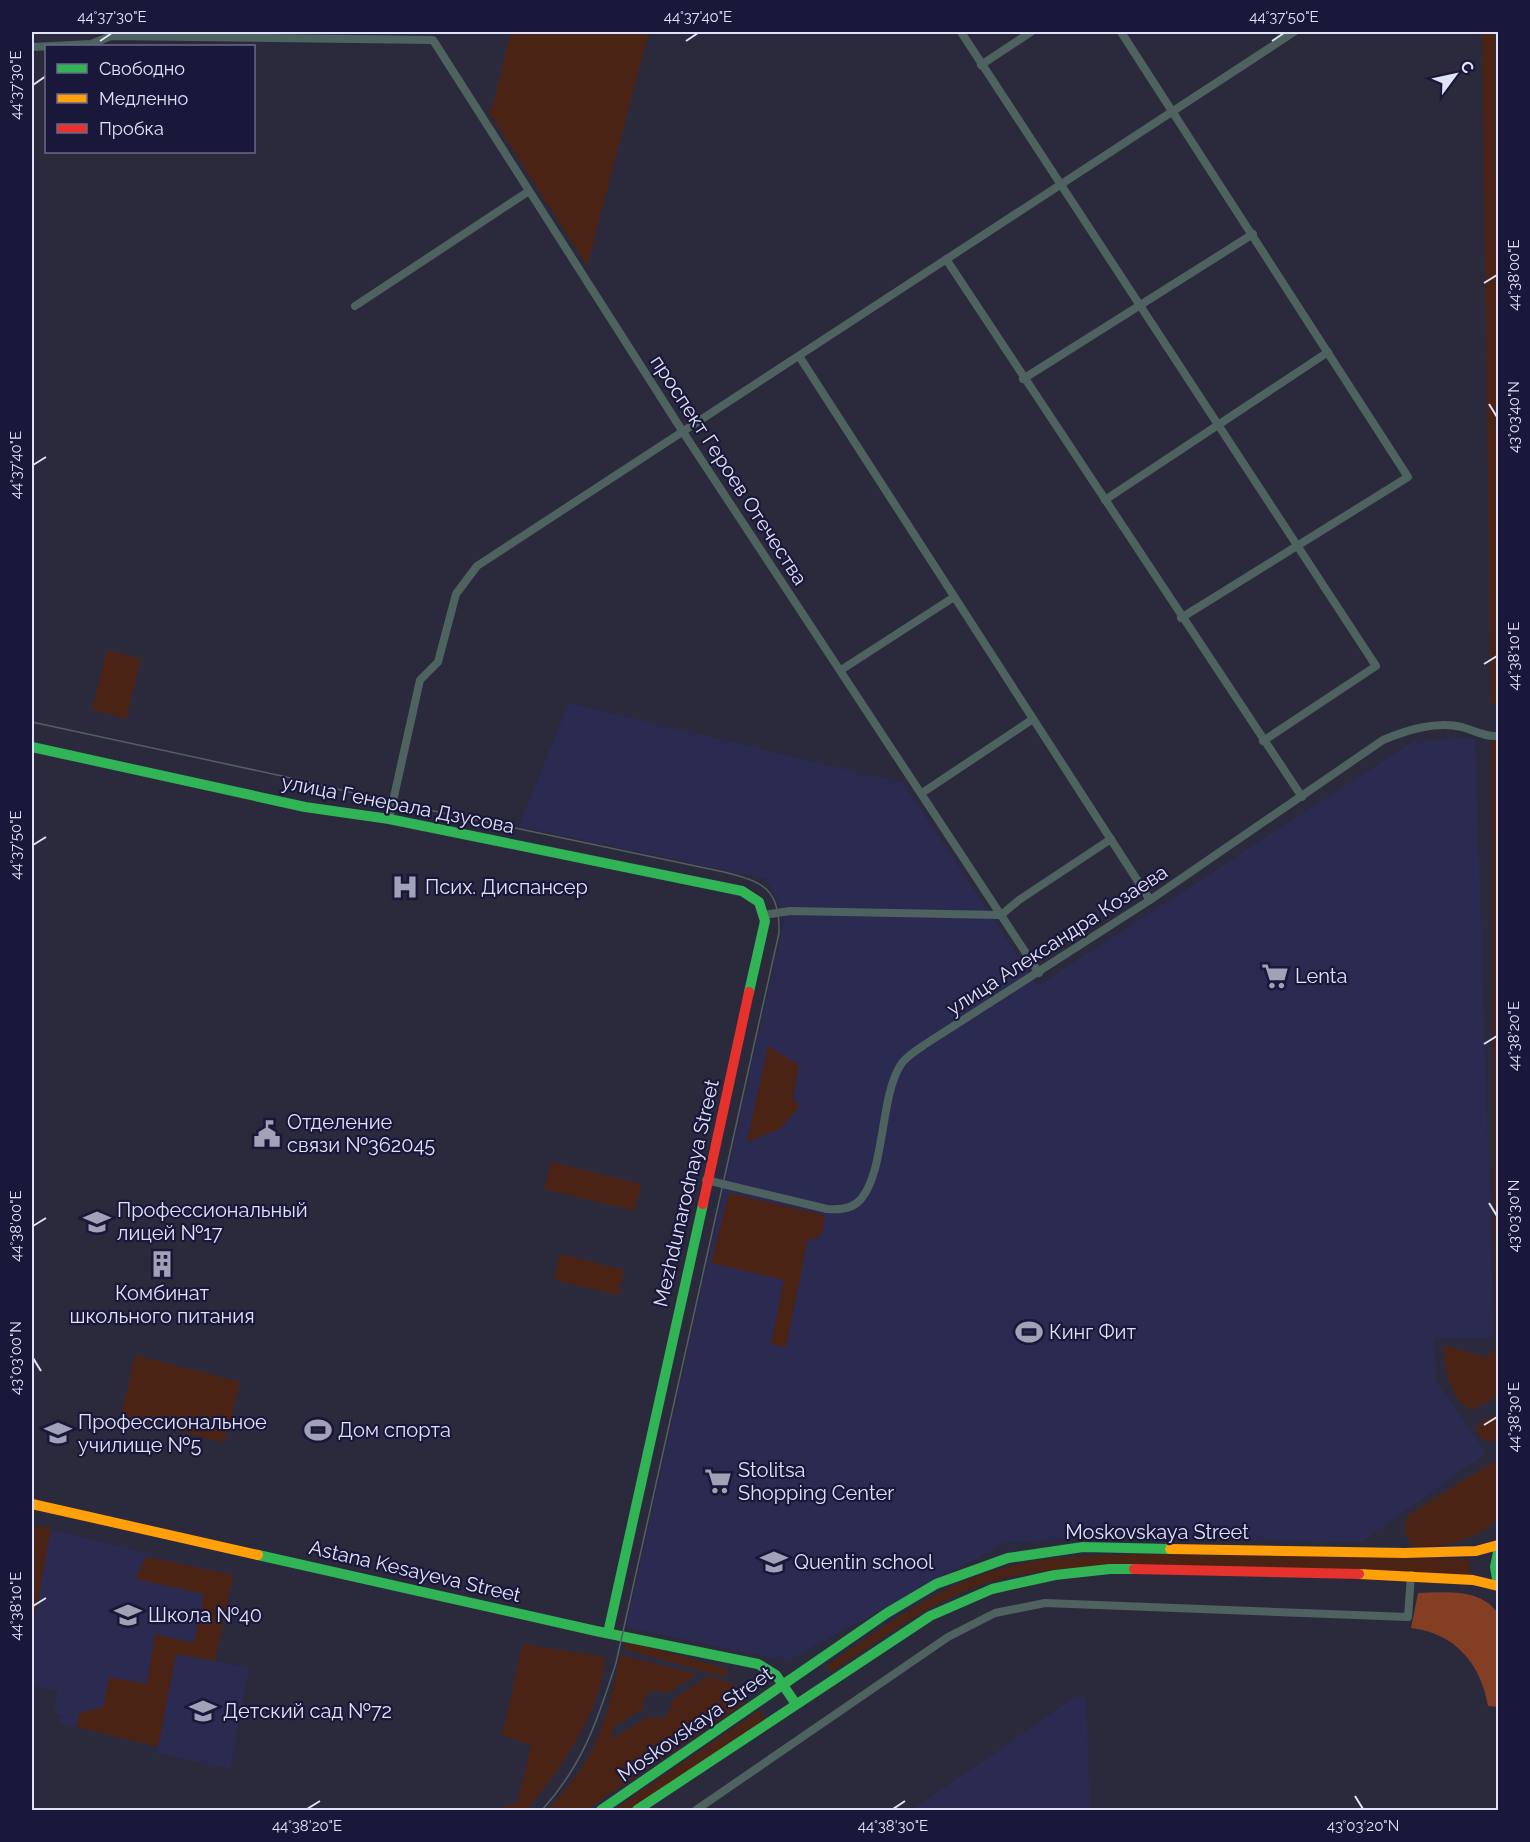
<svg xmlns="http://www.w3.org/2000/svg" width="1530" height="1842" font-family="Raleway,sans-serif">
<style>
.built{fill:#2b2a51}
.green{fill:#4b2315}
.forest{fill:#833e24}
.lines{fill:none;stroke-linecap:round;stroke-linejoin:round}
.street{stroke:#4e6260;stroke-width:8}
.fast{stroke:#30b455;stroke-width:10}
.slow{stroke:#ff9f0a;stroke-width:10}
.jam{stroke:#e5322d;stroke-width:10}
.tram{stroke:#526061;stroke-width:1.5}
.ticks{fill:none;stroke:#e0e2f9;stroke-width:2}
.labels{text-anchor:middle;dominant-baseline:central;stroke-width:4.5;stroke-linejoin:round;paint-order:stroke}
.street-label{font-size:20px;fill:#e0e2f9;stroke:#1a183a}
.poi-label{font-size:20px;fill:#e0e2f9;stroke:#1a183a;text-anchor:start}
.neatline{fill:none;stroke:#e0e2f9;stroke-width:2}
.ticks-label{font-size:15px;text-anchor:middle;fill:#e0e2f9}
</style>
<rect width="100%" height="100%" fill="#2b2a3d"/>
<!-- built -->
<g class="built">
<polygon points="569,703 903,783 1038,986 1414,741 1475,738 1494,1338 1434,1339 1437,1382 1486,1453 1361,1542 1102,1536 1004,1543 787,1661 626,1627 785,916 766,879 519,826"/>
<polygon points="32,1525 233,1575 215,1661 249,1668 230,1769 156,1753 157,1747 60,1723 62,1715 54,1713 58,1691 32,1685"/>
<polygon points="1076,1697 1086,1697 1090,1810 912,1810"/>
</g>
<!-- green -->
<g class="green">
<polygon points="511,32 649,32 587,266 488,111 492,108"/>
<polygon points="1482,32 1495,32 1498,703 1491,704"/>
<polygon points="107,650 141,659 126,719 92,710"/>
<path d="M1491 733H1498V1396L1471 1410C1448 1395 1445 1371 1444 1345L1485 1357 1495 1349Z"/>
<polygon points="768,1046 799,1065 793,1097 799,1107 780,1129 747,1142"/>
<polygon points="551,1162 641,1184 635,1211 544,1189"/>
<polygon points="729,1193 824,1215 824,1228 816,1240 808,1238 786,1347 771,1344 784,1280 711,1263"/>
<polygon points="560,1254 624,1270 618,1295 554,1280"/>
<polygon points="135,1355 240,1382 225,1443 121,1416"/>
<polygon points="1498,1414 1498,1443 1482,1439 1476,1430 1480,1423"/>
<path d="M1498 1459V1519C1474 1541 1445 1547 1413 1547 1405 1536 1401 1526 1410 1514Z"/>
<polygon points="32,1525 51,1528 35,1617 32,1617"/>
<path d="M1151 1554 1469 1559 1470 1575 1065 1568C1047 1571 1028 1573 1010 1577 944 1591 887 1635 832 1672L827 1665C878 1631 930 1591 989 1572 1041 1555 1097 1555 1151 1554Z"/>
<polygon points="146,1556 233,1575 215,1661 176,1654 158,1747 77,1727 79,1713 103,1707 109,1677 147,1684 155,1634 194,1643 204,1594 136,1579"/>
<polygon points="626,1641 728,1669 725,1677 624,1649"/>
<path d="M523 1644 605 1657C602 1709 560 1772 526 1810H494L518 1802 531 1745 502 1735Z"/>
<path d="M620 1655 697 1674 667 1693 658 1690C648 1691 642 1698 644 1708L613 1727 611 1739 649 1716C661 1722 673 1715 671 1701L708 1676 738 1686 745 1703 586 1810H547C596 1760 607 1723 620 1655Z"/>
<polygon points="760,1710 766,1719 630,1810 613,1810"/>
</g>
<!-- forest -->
<path class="forest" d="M1418 1593C1446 1592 1480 1588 1498 1613V1707L1488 1706C1481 1664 1455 1633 1411 1628Z"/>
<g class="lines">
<!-- street -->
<g class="street">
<polyline points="961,32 1376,666 1263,741"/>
<polyline points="1121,32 1408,477 1181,618"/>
<polyline points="32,47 91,44 111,36 433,40 683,432 1039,973"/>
<polyline points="981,65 1031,32"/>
<polyline points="946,259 1302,797"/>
<polyline points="355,306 529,191"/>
<polyline points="799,356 1150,900"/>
<polyline points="1023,379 1253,234"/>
<polyline points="1105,500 1328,352"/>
<polyline points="841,670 954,597"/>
<polyline points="922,793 1033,719"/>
<polyline points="389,819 420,680 438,662 456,594 477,566 1294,32"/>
<polyline points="764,915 790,911 1001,915 1019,900 1111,839"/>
<path d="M706 1180 827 1209C838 1210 853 1209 861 1199 885 1171 880 1098 900 1066 905 1057 916 1051 924 1045L1150 900 1383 740C1407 730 1435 721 1462 727 1475 731 1485 737 1498 736"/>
<polyline points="696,1810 948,1637 995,1613 1045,1603 1408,1617 1411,1575"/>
</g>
<!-- fast -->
<g class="fast">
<polyline points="32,747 305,807 389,819 742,891 759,902 765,921 749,992"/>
<polyline points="1498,1552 1495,1567 1498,1585"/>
<polyline points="258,1555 596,1631 758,1664 776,1675 796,1704"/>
<polyline points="608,1633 703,1204"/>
<polyline points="601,1810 887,1613 936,1584 1008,1558 1083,1547 1170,1549"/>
<polyline points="637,1810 930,1616 992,1589 1055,1575 1110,1569 1134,1569"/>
</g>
<!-- slow -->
<g class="slow">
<polyline points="32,1504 258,1555"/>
<polyline points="1170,1549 1404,1553 1476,1551 1498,1545"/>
<polyline points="1359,1574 1473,1580 1498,1586"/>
</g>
<!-- jam -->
<g class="jam">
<polyline points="703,1204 749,992"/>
<polyline points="1134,1569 1359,1574"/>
</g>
<!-- tram -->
<path class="tram" d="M32 722 282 776 396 803 724 872C764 882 780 889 779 933L616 1663C598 1719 583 1765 542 1810"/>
</g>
<!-- ticks -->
<path class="ticks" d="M100 41 112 33M686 41 698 33M1272 41 1284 33M33 85 46 76M1484 283 1497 275M1489 404 1497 417M33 465 46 457M1484 664 1497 656M33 845 46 837M1484 1044 1497 1036M1489 1203 1497 1216M33 1226 46 1218M33 1358 41 1371M1484 1425 1497 1417M33 1606 46 1598M1355 1796 1363 1809M307 1809 320 1801M893 1809 905 1801"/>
<!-- icons -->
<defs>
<symbol id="hospital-bare" viewBox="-9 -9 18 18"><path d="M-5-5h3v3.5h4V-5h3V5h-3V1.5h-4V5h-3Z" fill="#a1a2b7" stroke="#1a183a" stroke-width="2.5" paint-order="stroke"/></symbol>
<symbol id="supermarket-bare" viewBox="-9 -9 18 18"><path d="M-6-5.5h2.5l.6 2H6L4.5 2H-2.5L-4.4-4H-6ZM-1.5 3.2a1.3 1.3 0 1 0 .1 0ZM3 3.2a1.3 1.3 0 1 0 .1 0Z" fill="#a1a2b7" stroke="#1a183a" stroke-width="2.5" paint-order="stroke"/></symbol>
<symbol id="civic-bare" viewBox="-9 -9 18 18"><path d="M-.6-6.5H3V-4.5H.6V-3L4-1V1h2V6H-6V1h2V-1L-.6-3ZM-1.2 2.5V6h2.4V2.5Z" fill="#a1a2b7" stroke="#1a183a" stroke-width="2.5" paint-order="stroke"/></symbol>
<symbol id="university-bare" viewBox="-9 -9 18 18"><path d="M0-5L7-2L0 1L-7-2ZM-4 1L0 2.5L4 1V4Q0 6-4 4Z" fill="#a1a2b7" stroke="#1a183a" stroke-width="2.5" paint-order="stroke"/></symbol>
<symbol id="building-bare" viewBox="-9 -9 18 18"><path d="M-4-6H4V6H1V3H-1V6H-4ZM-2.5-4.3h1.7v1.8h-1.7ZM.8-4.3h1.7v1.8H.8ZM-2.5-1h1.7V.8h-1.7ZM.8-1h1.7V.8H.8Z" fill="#a1a2b7" stroke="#1a183a" stroke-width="2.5" paint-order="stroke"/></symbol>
<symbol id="stadium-bare" viewBox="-9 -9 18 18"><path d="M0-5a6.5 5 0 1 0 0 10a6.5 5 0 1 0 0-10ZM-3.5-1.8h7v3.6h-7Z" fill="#a1a2b7" stroke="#1a183a" stroke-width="2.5" paint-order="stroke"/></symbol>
<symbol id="school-bare" viewBox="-9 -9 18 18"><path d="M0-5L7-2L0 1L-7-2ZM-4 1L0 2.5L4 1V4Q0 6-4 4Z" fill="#a1a2b7" stroke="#1a183a" stroke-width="2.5" paint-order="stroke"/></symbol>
</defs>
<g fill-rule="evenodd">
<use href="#hospital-bare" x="386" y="868" width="38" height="38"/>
<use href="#supermarket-bare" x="1256" y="957" width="38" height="38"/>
<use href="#civic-bare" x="248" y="1115" width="38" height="38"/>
<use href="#university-bare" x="78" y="1203" width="38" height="38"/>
<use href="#building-bare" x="143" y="1245" width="38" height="38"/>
<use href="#stadium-bare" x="1010" y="1313" width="38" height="38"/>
<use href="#stadium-bare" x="299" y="1411" width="38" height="38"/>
<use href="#university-bare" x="39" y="1414" width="38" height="38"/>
<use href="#supermarket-bare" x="699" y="1462" width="38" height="38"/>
<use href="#school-bare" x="755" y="1543" width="38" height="38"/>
<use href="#school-bare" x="109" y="1596" width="38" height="38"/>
<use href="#school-bare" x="184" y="1692" width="38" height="38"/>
</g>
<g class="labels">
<!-- street labels -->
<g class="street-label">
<text transform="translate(729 470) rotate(57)">проспект Героев Отечества</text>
<text transform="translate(398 804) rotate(11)">улица Генерала Дзусова</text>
<text transform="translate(1057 940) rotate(-33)">улица Александра Козаева</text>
<text transform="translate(686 1193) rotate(-77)">Mezhdunarodnaya Street</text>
<text x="1157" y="1532">Moskovskaya Street</text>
<text transform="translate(415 1571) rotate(13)">Astana Kesayeva Street</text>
<text transform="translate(695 1724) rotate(-35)">Moskovskaya Street</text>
</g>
<!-- poi labels -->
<g class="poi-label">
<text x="425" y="887">Псих. Диспансер</text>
<text x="1295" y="976">Lenta</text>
<text x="287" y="1122">Отделение<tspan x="287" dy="23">связи №362045</tspan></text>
<text x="117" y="1210">Профессиональный<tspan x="117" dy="23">лицей №17</tspan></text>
<text x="162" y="1293" text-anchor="middle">Комбинат<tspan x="162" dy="23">школьного питания</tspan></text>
<text x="1049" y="1332">Кинг Фит</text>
<text x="78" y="1422">Профессиональное<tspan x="78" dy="23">училище №5</tspan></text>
<text x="338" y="1430">Дом спорта</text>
<text x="738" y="1470">Stolitsa<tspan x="738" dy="23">Shopping Center</tspan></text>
<text x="794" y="1562">Quentin school</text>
<text x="148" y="1615">Школа №40</text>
<text x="223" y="1711">Детский сад №72</text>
</g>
</g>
<!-- border -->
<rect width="1530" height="1842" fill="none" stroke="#1a183a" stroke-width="66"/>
<!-- legend -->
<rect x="45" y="45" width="210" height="108" fill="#1a183a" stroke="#696986" stroke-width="1.5"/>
<rect x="57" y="64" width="30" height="9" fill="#30b455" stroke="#696986" stroke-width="1.5"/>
<text x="99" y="75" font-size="18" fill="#e0e2f9">Свободно</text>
<rect x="57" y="94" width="30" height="9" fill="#ff9f0a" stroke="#696986" stroke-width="1.5"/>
<text x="99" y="105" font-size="18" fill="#e0e2f9">Медленно</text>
<rect x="57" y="124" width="30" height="9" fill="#e5322d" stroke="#696986" stroke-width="1.5"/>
<text x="99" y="135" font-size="18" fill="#e0e2f9">Пробка</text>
<!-- north arrow -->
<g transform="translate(1455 75) rotate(57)" stroke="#1a183a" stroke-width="4.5" paint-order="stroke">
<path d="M0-4.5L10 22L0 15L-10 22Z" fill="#e0e2f9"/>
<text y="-9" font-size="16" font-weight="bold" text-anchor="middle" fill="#e0e2f9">С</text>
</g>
<rect x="33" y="33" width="1464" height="1776" class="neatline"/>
<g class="ticks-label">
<text x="112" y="22">44°37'30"E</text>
<text x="698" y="22">44°37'40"E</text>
<text x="1284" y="22">44°37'50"E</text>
<text transform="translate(16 85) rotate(-90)" y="5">44°37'30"E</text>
<text transform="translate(1514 275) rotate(-90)" y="5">44°38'00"E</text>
<text transform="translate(1514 417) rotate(-90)" y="5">43°03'40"N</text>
<text transform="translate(16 465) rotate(-90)" y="5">44°37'40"E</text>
<text transform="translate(1514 656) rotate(-90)" y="5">44°38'10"E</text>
<text transform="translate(16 845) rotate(-90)" y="5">44°37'50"E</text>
<text transform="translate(1514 1036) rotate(-90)" y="5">44°38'20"E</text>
<text transform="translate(1514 1216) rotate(-90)" y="5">43°03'30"N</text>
<text transform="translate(16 1226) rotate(-90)" y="5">44°38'00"E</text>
<text transform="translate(16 1358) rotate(-90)" y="5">43°03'00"N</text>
<text transform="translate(1514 1417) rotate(-90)" y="5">44°38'30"E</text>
<text transform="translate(16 1606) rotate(-90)" y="5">44°38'10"E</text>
<text x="307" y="1831">44°38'20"E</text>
<text x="893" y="1831">44°38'30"E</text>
<text x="1363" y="1831">43°03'20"N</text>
</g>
</svg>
